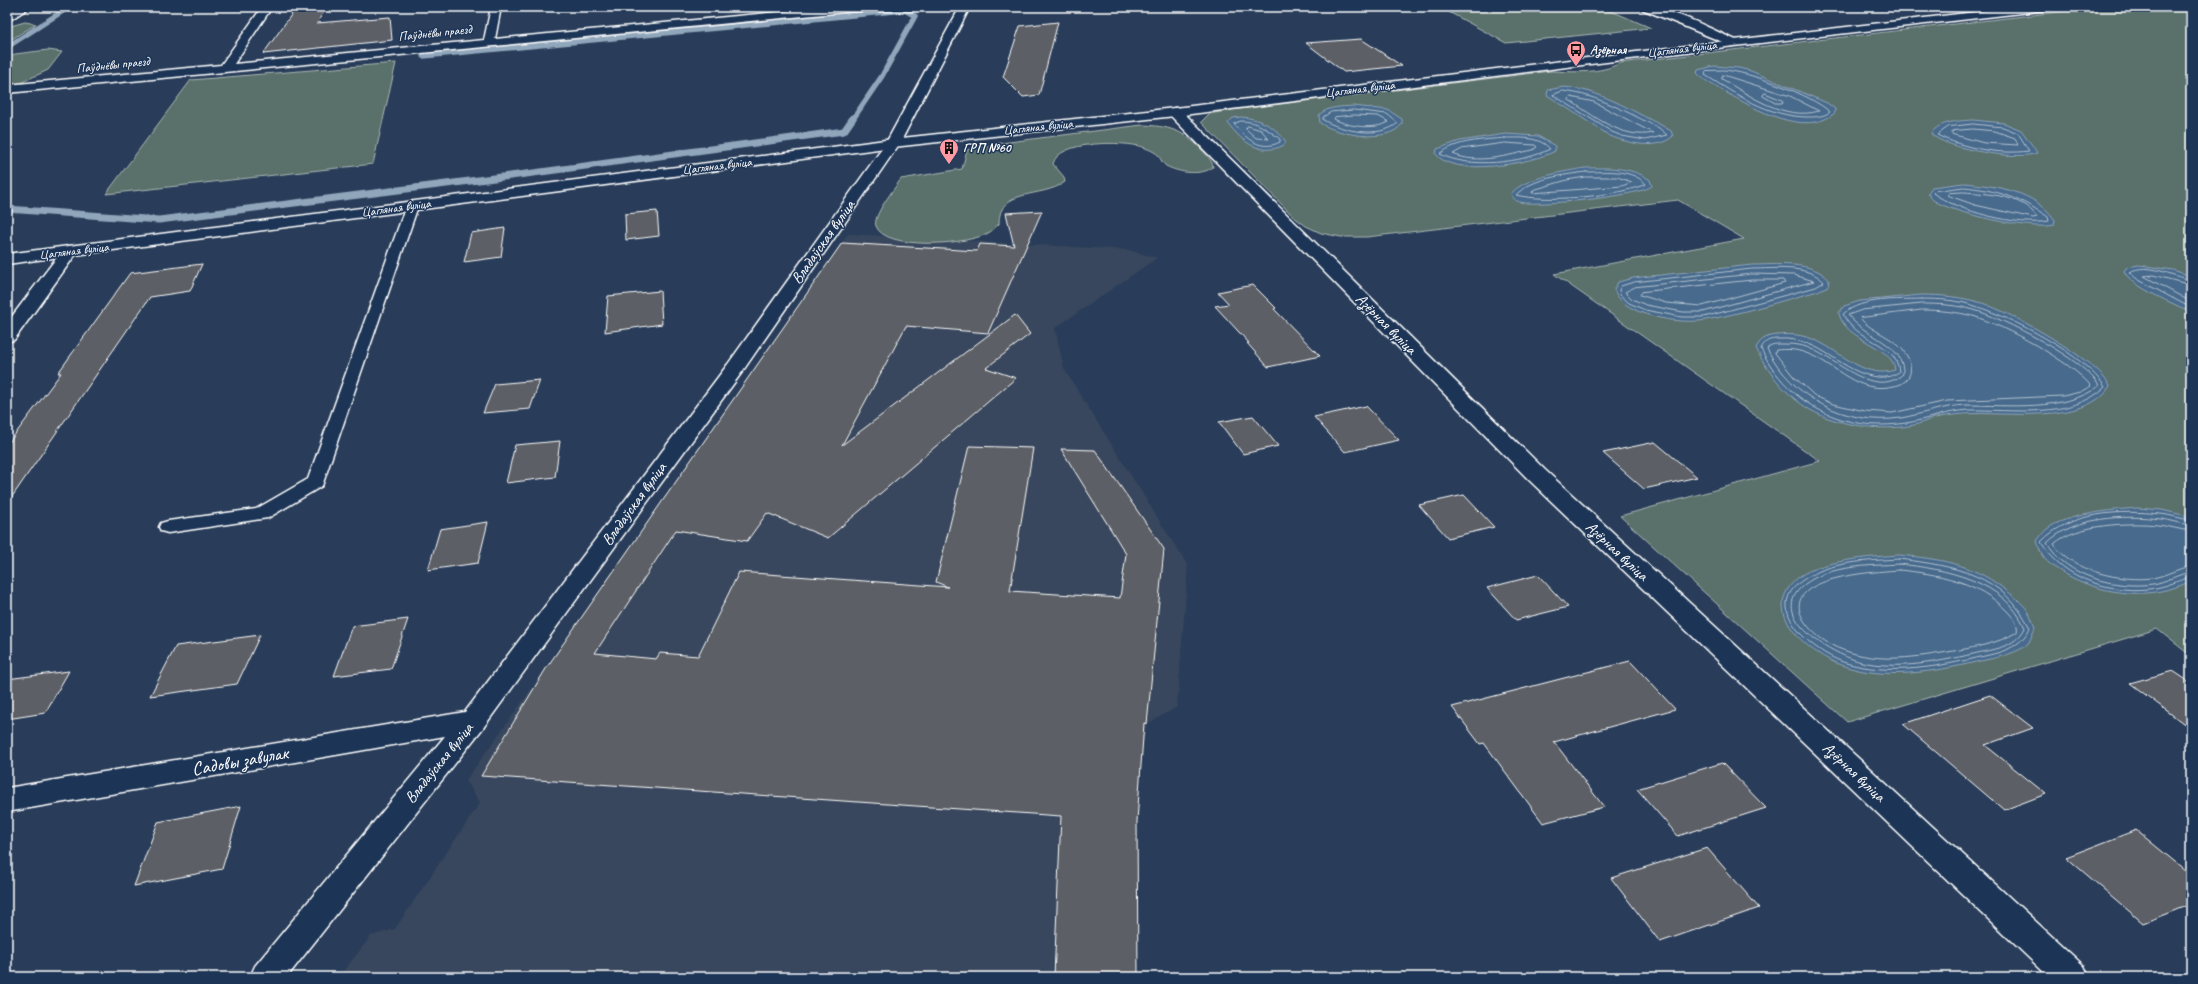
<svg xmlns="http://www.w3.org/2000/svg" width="2198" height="984" font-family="Caveat,sans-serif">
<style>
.built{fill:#38475d}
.green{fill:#5a706b;stroke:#acb8b5}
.water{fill:#466a8d;stroke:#90a6bb}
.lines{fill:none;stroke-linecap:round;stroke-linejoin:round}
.shore{stroke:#b5c3d1;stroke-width:1}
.stream-far1{stroke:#90a6bb;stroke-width:5.5}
.stream{stroke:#90a6bb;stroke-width:7}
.building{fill:#5b5f65;stroke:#fff}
.service-casing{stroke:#fff;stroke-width:3}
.minor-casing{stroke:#fff;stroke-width:3}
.tertiary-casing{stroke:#fff;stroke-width:3}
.service{fill:#1d3557;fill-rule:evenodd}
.minor{fill:#1d3557;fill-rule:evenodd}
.tertiary{fill:#1d3557;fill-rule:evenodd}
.labels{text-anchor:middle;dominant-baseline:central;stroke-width:3;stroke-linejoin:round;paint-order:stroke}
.far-street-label{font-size:13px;fill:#fff;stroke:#1d3557}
.far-poi-label{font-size:13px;font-weight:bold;fill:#fff;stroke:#1d3557;text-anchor:start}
.street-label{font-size:16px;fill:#fff;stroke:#1d3557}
.near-street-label{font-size:19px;fill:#fff;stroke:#1d3557}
</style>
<rect width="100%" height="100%" fill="#293d5a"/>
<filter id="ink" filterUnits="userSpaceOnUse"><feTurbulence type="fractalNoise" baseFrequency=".025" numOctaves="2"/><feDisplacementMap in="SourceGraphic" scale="8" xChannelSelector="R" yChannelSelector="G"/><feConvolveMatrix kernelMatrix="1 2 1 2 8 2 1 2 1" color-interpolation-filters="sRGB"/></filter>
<g filter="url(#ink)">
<!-- built -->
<polygon class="built" points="848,234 1128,250 1157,258 1055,328 1064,369 1188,566 1177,707 1147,724 1141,757 1137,821 1138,977 339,977 371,936 395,929 480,803 466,780 538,680"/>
<!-- green -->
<g class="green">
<polygon points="1476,7 1596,7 1616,13 1651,28 1506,43 1447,11"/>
<path d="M2101 7H2191V656L2157 629 1847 722 1620 516 1820 461 1554 274 1744 239 1678 200 1367 237H1341L1321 233 1306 226 1294 217 1201 122 1209 114 1232 110 1551 71C1572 72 1601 74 1620 63Z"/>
<polygon points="25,22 36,24 7,42 7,27"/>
<polygon points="48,50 62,52 48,70 20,83 7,85 7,58 15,54"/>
<polygon points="396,63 373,164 106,194 191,80"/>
<path d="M1142 125C1168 126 1183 130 1201 149 1206 155 1212 159 1213 167 1202 176 1179 173 1166 166 1162 163 1161 160 1159 156 1156 152 1148 149 1143 147 1123 141 1058 140 1053 164L1064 177 1065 182C1042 199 998 187 999 224 996 226 993 230 990 232 971 245 885 251 876 226 872 216 895 188 901 179L962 169 967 150 1001 143Z"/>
</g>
<!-- water -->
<g class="water">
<path d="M1714 66 1739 68 1751 71 1827 103 1835 109V113C1805 138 1755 109 1727 93 1717 87 1705 82 1697 73L1698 70Z"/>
<path d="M1563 87C1599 89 1630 110 1661 125L1671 131 1673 136C1657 151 1628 143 1610 136L1547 95 1548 90Z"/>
<path d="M1354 106 1388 110 1402 119V124C1388 144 1338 135 1320 123L1319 115C1329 106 1341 107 1354 106Z"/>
<path d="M1241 117C1258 118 1276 126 1286 142L1284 145C1262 157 1241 142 1228 123L1233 118Z"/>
<path d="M1973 120 2004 123 2021 130C2024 134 2036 150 2037 153 2018 161 1946 149 1931 134 1938 121 1960 121 1973 120Z"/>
<path d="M1505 134 1538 136 1555 146V151C1533 163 1452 178 1436 154L1437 149 1460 141Z"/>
<path d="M1585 168C1607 168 1631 166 1650 180L1652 186C1640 196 1536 207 1520 202 1515 201 1513 198 1511 194 1522 178 1567 171 1585 168Z"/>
<path d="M1964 183C1997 186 2035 191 2055 220L2054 225C2033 231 1951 213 1933 200 1931 198 1929 195 1928 193L1932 187Z"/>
<path d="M1752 265C1775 265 1813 260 1829 280L1828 286 1818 291C1781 301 1743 313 1706 320 1682 325 1621 316 1614 289L1618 282 1633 278Z"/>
<path d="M2139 265 2173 270 2191 276V312C2175 304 2131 287 2124 271L2127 267Z"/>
<path d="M1921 295C1942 295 1962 297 1982 303 2012 313 2096 359 2110 386 2086 426 2004 411 1964 414 1953 415 1942 416 1931 419 1926 421 1920 424 1914 425 1887 431 1854 427 1828 418 1797 408 1769 377 1756 348 1761 338 1767 336 1778 335 1794 333 1809 336 1823 344 1845 356 1867 379 1895 370 1893 345 1844 341 1839 313L1844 306 1860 301Z"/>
<path d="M2137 508 2162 510 2191 517V581C2152 600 2107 596 2069 576 2060 571 2047 564 2042 555 2040 551 2038 545 2037 541 2040 537 2043 532 2047 529 2066 514 2113 510 2137 508Z"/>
<path d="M1899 555C1939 559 1970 563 2003 588 2011 594 2022 602 2028 611 2031 616 2033 623 2035 628 2033 633 2031 638 2029 642 2021 654 1989 659 1976 662 1935 672 1884 680 1844 666 1810 655 1756 611 1799 577 1821 560 1871 557 1899 555Z"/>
</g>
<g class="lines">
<!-- shore -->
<g class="shore">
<path d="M1723 70C1748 71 1812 95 1830 112 1823 117 1815 117 1806 117 1768 116 1737 95 1705 75L1706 71Z"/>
<path d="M1723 75 1790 96 1819 111C1785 121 1750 96 1722 79Z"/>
<path d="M1563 91C1599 95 1628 113 1659 128L1667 135 1645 140 1622 136 1612 132 1553 95Z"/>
<polygon points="1765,93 1782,100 1783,103 1775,103 1763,96"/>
<path d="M1571 97 1594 102 1653 133C1622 140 1593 115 1569 100Z"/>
<path d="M1354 110 1387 114 1398 123C1379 139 1343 131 1323 120V117L1331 112Z"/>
<path d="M1354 115 1378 116 1389 122C1374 130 1349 127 1334 119L1335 117Z"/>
<path d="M1241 121C1257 121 1267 129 1280 139V142C1261 152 1246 139 1234 124Z"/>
<path d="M1973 124 2003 127 2018 133 2029 151C2000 155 1963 148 1937 135L1948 127Z"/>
<polygon points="1248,126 1261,130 1269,139 1256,138 1246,129"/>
<polygon points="1973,129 1995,131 2015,138 2018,145 1984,143 1951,134 1953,131"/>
<path d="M1505 138C1520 138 1539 136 1550 149 1523 163 1468 169 1440 154 1456 140 1485 140 1505 138Z"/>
<path d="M1505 143 1535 145 1537 147 1533 150C1508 155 1478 165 1453 154L1462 149Z"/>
<path d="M1586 172C1606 172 1631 168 1646 184 1618 196 1546 203 1516 195 1531 178 1564 175 1586 172Z"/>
<polygon points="1586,177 1617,177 1632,182 1622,186 1532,193 1533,190 1567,180"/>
<path d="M1964 187C1997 190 2021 198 2048 217L2049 221C2019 227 1957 211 1933 193L1935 191Z"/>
<path d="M1964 192C1989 194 2022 195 2037 217L2033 218 1975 205 1947 195 1949 193Z"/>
<path d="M1752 269C1774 269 1808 264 1824 282L1816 287 1704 317H1682L1645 310 1629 303 1620 295 1619 290 1621 286 1634 282Z"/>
<polygon points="1752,274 1794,275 1814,281 1703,312 1683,312 1646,305 1632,299 1625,292 1635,287"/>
<polygon points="1752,280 1783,280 1785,283 1702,306 1666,303 1640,295 1642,292"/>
<path d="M2191 280C2171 276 2149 262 2129 272L2137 279 2191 308"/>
<polyline points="2191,285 2153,275 2144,276 2191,302"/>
<path d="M1921 299C1939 299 1958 300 1975 306 2011 317 2085 355 2105 387 2071 420 2012 409 1969 410 1947 411 1927 420 1906 423 1844 433 1789 405 1761 349 1764 341 1770 339 1778 339 1822 336 1841 374 1878 377 1887 378 1892 376 1899 372 1897 341 1854 341 1843 314 1863 297 1897 300 1921 299Z"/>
<path d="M1922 304C1940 304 1957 305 1974 310 2001 317 2087 361 2099 386 2066 412 2007 405 1966 405 1943 406 1923 414 1901 418 1845 426 1793 398 1767 349 1770 344 1775 344 1781 344 1791 344 1801 344 1811 349 1838 360 1874 399 1903 374 1905 343 1864 337 1848 315L1862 310Z"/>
<path d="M1922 310C1939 310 1957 312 1973 316 2003 325 2072 362 2091 386L2080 392 2063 396 1947 401 1892 413 1865 411 1833 404 1815 396 1793 376 1775 353 1776 350C1786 349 1796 349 1806 353 1837 364 1856 395 1894 386 1901 385 1906 382 1909 376 1912 370 1910 361 1907 356 1896 336 1870 332 1860 318Z"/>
<path d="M2191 520C2181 519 2171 515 2161 514 2121 510 2070 511 2041 542 2063 580 2114 595 2156 588 2168 586 2179 580 2191 577"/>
<path d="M2191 525C2181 524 2171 520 2161 519 2125 515 2074 516 2047 543 2066 577 2116 589 2153 584 2166 582 2178 574 2191 572"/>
<path d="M2191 531C2180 530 2169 526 2158 525 2129 522 2076 524 2054 544 2071 571 2122 582 2152 578 2166 576 2178 568 2191 566"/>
<path d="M1899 559C1955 566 2003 574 2030 628 2018 652 1995 653 1972 659 1931 668 1887 675 1846 663 1816 654 1759 609 1803 580 1830 561 1867 561 1899 559Z"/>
<path d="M1899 564C1945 569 2005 580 2025 628 2015 648 1993 649 1973 654 1938 662 1899 670 1862 662 1835 656 1763 616 1805 584 1830 565 1869 566 1899 564Z"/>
<path d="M1899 570C1938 574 1978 581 2007 611 2012 616 2019 624 2017 632 1997 644 1976 647 1954 651 1917 657 1880 664 1843 650 1828 645 1811 633 1803 619 1779 576 1875 572 1899 570Z"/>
</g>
<!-- stream-far1 -->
<g class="stream-far1">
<polyline points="7,47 69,7"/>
<polyline points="423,56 905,10 915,16 882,76 853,119"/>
</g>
<!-- stream -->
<polyline class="stream" points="7,209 159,220 526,174 844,131 853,118"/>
</g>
<!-- building -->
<g class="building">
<polygon points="326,8 317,23 390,17 392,40 263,54 294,11"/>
<polygon points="1058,22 1039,95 1023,97 1003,77 1020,26"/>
<polygon points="1361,39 1402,66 1344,72 1306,43"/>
<polygon points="657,211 659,236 626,240 625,214"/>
<polygon points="1042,211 988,333 906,326 842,445 1015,315 1030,334 986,368 1016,378 828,538 767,513 747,541 676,530 595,653 656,659 660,653 698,656 739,572 948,587 936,582 969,446 1033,448 1010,591 1120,598 1126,554 1061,449 1095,450 1164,549 1147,724 1144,723 1137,821 1138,977 1054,977 1061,816 481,776 547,667 842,243 977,251 980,244 1014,246 1006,213"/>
<polygon points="505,228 501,257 464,262 471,233"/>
<polygon points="202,264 190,291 150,297 7,504 7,445 61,373 58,373 130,273"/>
<polygon points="1253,285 1276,308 1274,309 1320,356 1268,367 1247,343 1249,343 1215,306 1229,304 1218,292"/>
<polygon points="660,291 662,324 605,332 608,296"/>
<polygon points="540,380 530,409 483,413 495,384"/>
<polygon points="1366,406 1399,440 1345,452 1314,417"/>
<polygon points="1253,416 1278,446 1243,454 1219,422"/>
<polygon points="560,441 555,477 506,483 515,445"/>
<polygon points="1655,442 1697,477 1644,489 1603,453"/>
<polygon points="1464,495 1494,527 1448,538 1419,505"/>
<polygon points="488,522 478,563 428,570 440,529"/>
<polygon points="1538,575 1568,607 1516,620 1487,588"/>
<polygon points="408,619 391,669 334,676 352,626"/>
<polygon points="260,635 237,684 150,696 176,646"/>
<polygon points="1630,661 1675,709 1554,742 1604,807 1543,823 1484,743 1480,744 1452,707"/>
<polygon points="69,671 45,713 7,719 7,679"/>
<polygon points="2173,671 2191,683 2191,729 2130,683"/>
<polygon points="1990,695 2033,728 1985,745 2046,794 2004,810 1903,724"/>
<polygon points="1722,763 1766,808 1678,836 1637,789"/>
<polygon points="241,806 222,869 134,886 158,822"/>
<polygon points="2136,830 2191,875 2191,904 2143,923 2066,857"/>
<polygon points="1707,848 1759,908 1660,942 1611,878"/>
</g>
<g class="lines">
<defs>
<polygon id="service" points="412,202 418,206 322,486 268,518 168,533 161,531 159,527 161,523 168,521 256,509 308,479 406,206"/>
<g id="minor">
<polygon points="262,7 272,7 234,64 484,40 491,7 501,7 495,39 832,7 871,7 866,10 7,93 7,85 221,65"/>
<polygon points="960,7 970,7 900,143 742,372 483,728 287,977 250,977 255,966 445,736 7,812 7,788 465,712 728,364 886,143"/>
<path d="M1637 7C1672 7 1706 27 1738 41L1740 43 1738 45H1730Z"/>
<polygon points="1175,108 1180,109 1545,470 2084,966 2089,977 2049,977 1529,480 1170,115 1168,112 1170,109"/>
<polygon points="70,246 76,248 78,251 14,340 7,342 7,323 64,248"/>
</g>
<g id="tertiary">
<polygon points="18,7 30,7 7,22 7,14"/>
<polygon points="2019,7 2052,7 2047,10 1734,46 1175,116 893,147 7,264 7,254 893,139 1175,108 1734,40"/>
</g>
</defs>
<!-- service casing -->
<use href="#service" class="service-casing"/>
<!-- minor casing -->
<use href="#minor" class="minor-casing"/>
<!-- tertiary casing -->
<use href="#tertiary" class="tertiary-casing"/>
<!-- service -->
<use href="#service" class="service"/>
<!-- minor -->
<use href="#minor" class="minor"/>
<!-- tertiary -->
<use href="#tertiary" class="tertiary"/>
</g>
</g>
<!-- icons -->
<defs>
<symbol id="bus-pin" viewBox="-11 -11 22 30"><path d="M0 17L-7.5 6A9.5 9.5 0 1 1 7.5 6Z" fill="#ff9aa2" stroke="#1d3557"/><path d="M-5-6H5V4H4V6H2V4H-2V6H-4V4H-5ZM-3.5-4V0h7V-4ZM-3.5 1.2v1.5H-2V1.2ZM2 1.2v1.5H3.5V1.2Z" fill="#111"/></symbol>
<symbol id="building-pin" viewBox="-11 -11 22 30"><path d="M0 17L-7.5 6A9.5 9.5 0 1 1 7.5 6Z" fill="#ff9aa2" stroke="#1d3557"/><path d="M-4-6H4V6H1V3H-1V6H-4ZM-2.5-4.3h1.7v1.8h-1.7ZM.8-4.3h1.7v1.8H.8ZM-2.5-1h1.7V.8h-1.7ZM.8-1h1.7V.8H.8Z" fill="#111"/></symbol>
</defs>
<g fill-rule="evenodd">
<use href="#bus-pin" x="1565" y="39" width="22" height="30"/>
<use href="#building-pin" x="938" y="137" width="22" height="30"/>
</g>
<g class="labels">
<!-- far-street labels -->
<g class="far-street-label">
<text transform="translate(435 33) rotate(-6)">Паўднёвы праезд</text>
<text transform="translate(1682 49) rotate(-7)">Цагляная вуліца</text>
<text transform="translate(113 65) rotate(-6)">Паўднёвы праезд</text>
<text transform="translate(1360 89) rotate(-7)">Цагляная вуліца</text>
<text transform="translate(1038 127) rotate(-6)">Цагляная вуліца</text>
<text transform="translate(717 166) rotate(-7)">Цагляная вуліца</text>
<text transform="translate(396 208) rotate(-8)">Цагляная вуліца</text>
<text transform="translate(74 251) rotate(-7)">Цагляная вуліца</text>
</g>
<!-- far-poi labels -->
<g class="far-poi-label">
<text x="1590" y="50">Азёрная</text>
<text x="963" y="148">ГРП №60</text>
</g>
<!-- street labels -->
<g class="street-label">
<text transform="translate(823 242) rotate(-55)">Владаўская вуліца</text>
<text transform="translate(1386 324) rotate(45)">Азёрная вуліца</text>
<text transform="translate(634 504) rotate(-54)">Владаўская вуліца</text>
<text transform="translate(1617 551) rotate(43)">Азёрная вуліца</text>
<text transform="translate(439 763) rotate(-51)">Владаўская вуліца</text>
<text transform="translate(1854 772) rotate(43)">Азёрная вуліца</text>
</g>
<!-- near-street labels -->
<g class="near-street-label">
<text transform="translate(240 761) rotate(-10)">Садовы завулак</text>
</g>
</g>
<!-- margin -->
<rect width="2198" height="984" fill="none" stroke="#1d3557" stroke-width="24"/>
<rect x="12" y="12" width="2174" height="960" fill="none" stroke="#fff" stroke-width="1.5" filter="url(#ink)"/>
</svg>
